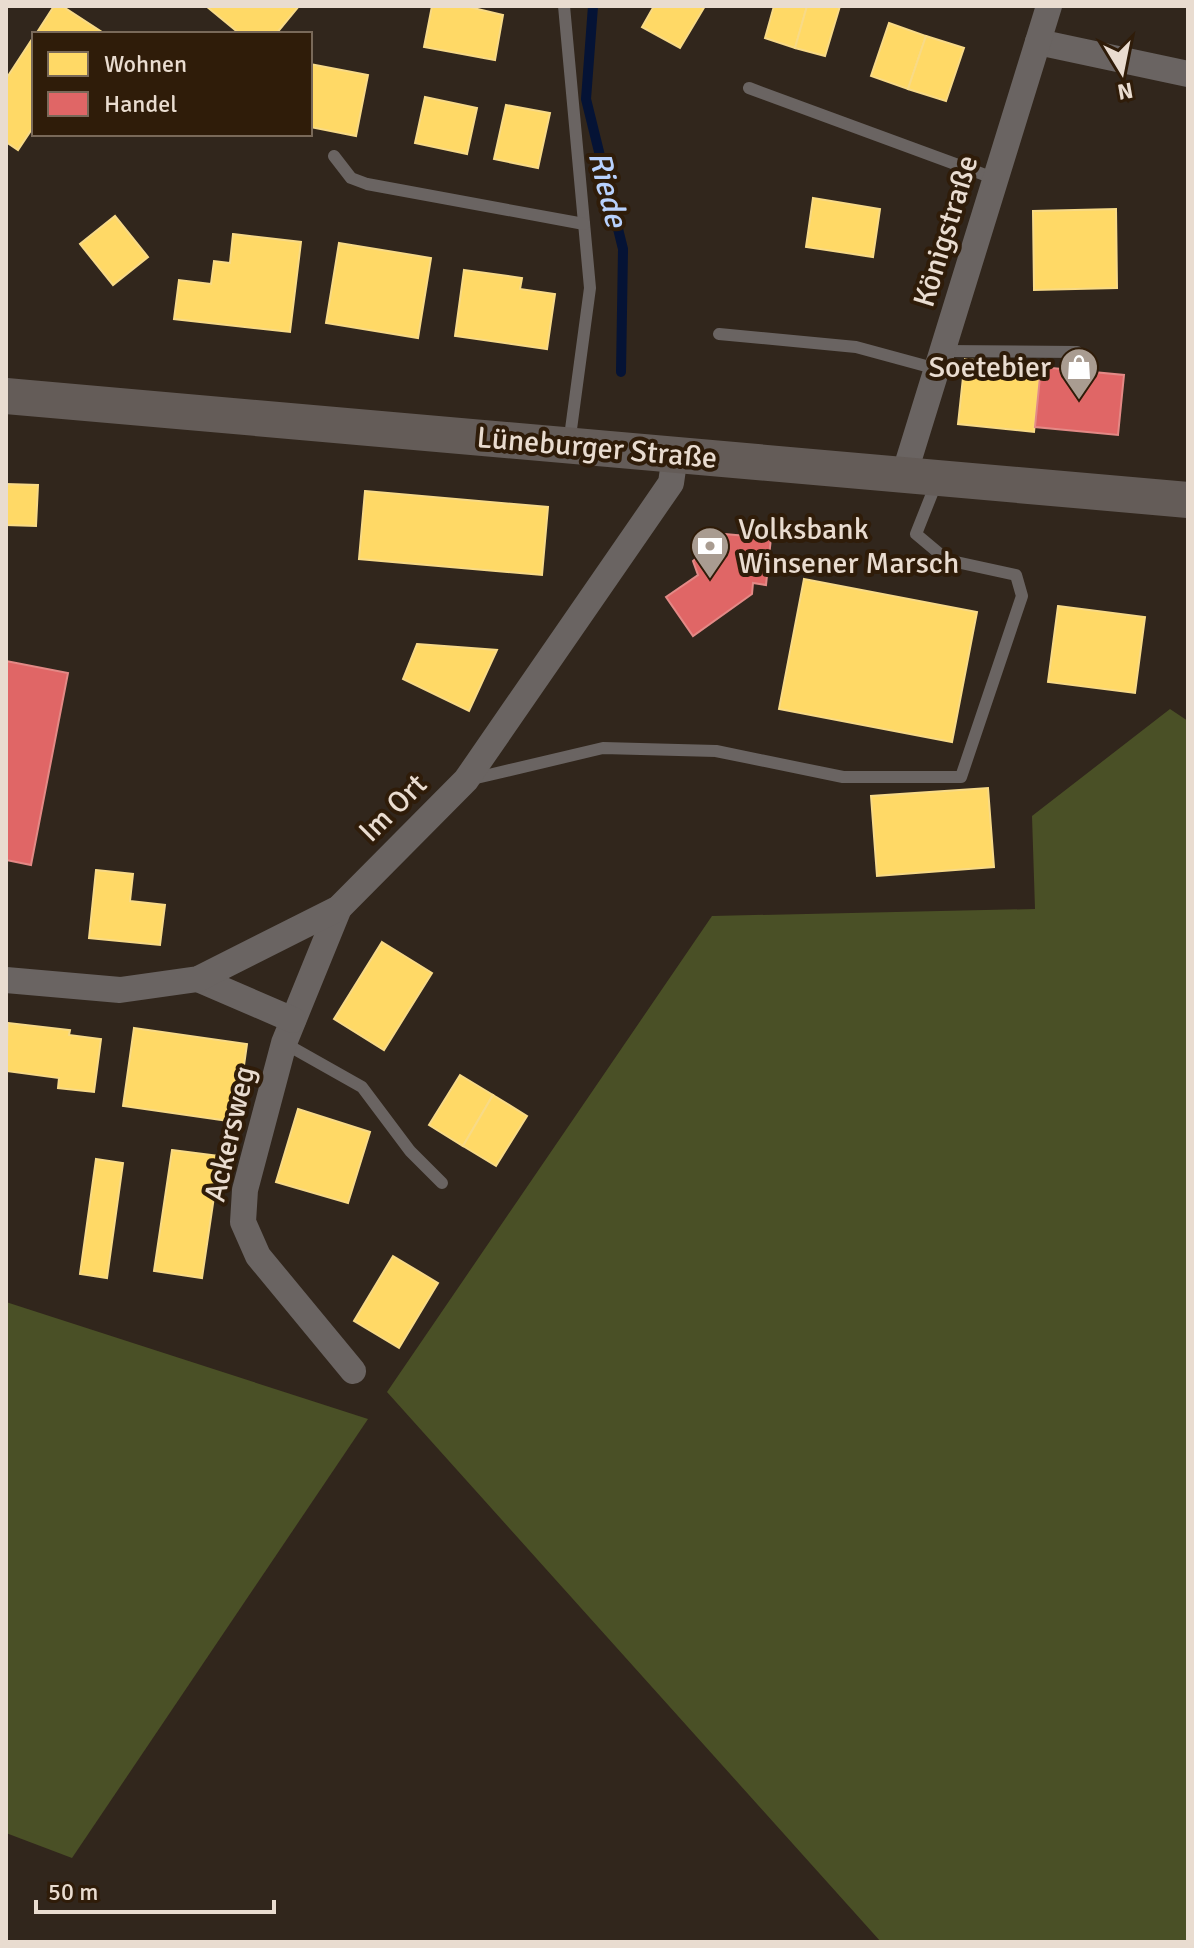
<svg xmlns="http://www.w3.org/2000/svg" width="1194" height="1948" font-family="Signika,sans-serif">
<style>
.green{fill:#4a5026}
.homes{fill:#ffd966;stroke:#f8da86;stroke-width:2}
.shops{fill:#e06666;stroke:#e38986;stroke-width:2}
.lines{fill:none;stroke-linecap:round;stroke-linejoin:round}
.stream{stroke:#051335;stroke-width:10}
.lane{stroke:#6a6462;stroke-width:12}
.street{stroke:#6a6462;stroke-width:26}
.secondary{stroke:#645c58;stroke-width:36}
.labels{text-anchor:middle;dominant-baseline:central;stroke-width:8;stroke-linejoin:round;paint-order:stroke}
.street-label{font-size:30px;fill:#e9dcd0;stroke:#2f1c09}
.poi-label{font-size:30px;fill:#e9dcd0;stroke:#2f1c09;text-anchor:end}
.water-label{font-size:32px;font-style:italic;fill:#b8d1fd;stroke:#2f1c09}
</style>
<rect width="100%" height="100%" fill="#31261c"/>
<!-- green -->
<g class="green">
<polygon points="1170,709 1188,721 1188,1942 881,1942 387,1392 712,916 1035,909 1032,816"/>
<polygon points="6,1302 368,1419 72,1858 6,1833"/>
</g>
<!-- homes -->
<g class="homes">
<polygon points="54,6 62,6 105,34 36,34"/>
<polygon points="206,6 299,6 276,34 240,34"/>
<polygon points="432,6 465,6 503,15 495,60 424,47"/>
<polygon points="654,6 705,6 680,48 642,27"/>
<polygon points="774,6 807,6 795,48 765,38"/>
<polygon points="807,6 840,6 825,56 795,48"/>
<polygon points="889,23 926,36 908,89 871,76"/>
<polygon points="34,36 34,126 18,150 6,142 6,79"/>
<polygon points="926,36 964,48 946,101 908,89"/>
<polygon points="310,64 368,75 356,136 310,127"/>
<polygon points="425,97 477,108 467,154 415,143"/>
<polygon points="506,105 550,113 538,168 494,159"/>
<polygon points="813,198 880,209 873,257 806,247"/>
<polygon points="1116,209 1117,288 1034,290 1033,211"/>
<polygon points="115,216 148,257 113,285 80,244"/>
<polygon points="233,234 301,242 290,332 174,319 179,280 211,284 214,261 230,263"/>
<polygon points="339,243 431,258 418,338 326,323"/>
<polygon points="464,270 522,278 520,289 555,294 547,349 455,336"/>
<polygon points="965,359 1041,367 1034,432 958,424"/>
<polygon points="6,484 38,485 36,526 6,525"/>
<polygon points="365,491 548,507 542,575 359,559"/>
<polygon points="804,579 977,612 952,742 779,709"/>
<polygon points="1058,606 1145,617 1135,693 1048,682"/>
<polygon points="417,644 497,650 469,711 403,679"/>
<polygon points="988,788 994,867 877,876 871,796"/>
<polygon points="96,870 133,874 130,901 165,905 160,945 89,938"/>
<polygon points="382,942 432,973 384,1050 334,1019"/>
<polygon points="8,1023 70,1030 69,1035 101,1039 94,1092 58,1088 59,1078 6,1071"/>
<polygon points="134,1028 247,1044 236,1122 123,1106"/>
<polygon points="460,1075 493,1095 463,1146 429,1125"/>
<polygon points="493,1095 527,1116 496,1166 463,1146"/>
<polygon points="298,1109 370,1132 348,1203 276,1182"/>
<polygon points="172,1150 220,1156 202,1278 154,1271"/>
<polygon points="96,1159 123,1163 107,1278 80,1274"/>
<polygon points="393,1256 438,1283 399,1348 354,1321"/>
</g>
<!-- shops -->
<g class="shops">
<polygon points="1041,367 1124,375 1118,435 1035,427"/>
<polygon points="702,532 771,538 766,585 753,583 752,594 693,636 666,597 698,575 693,561 700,555"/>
<polygon points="6,661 68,673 31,865 6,860"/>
</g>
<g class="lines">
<!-- stream -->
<polyline class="stream" points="593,6 586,99 623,249 621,372"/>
<!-- lane -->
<g class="lane">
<polyline points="564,6 590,288 569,444"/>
<polyline points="749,88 996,179"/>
<polyline points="334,156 351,178 367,184 584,224"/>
<polyline points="719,334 856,347 937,369"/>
<polyline points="943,351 1077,352"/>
<polyline points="472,779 603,748 716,751 843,777 961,777 1022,596 1016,575 947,560 916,534 937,481"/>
<polyline points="284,1043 362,1087 410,1151 442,1183"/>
</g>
<!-- street -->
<g class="street">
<polyline points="1038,42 1188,74"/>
<polyline points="904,475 1049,6"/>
<polyline points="339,908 284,1043 245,1190 243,1222 258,1256 353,1371"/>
<polyline points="198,979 293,1020"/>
<polyline points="6,980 120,990 198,979 339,908 466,780 671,483 675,455"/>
</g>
<!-- secondary -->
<polyline class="secondary" points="6,396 1188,500"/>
</g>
<!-- icons -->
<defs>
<symbol id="shop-pin" viewBox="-11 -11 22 30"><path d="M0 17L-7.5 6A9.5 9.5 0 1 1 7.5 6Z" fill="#a99c91" stroke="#2f1c09"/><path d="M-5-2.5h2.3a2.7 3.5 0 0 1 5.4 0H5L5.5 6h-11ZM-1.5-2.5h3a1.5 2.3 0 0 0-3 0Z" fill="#fff"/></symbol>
<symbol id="bank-pin" viewBox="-11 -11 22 30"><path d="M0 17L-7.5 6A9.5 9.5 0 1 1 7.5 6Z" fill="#a99c91" stroke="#2f1c09"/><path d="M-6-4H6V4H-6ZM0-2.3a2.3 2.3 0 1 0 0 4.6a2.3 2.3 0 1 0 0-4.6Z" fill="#fff"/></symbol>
</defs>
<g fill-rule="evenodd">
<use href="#shop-pin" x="1057" y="345" width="44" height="60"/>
<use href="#bank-pin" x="688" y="524" width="44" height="60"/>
</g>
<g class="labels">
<!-- street labels -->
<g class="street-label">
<text transform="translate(946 231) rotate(-73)">Königstraße</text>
<text transform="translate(597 448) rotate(5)">Lüneburger Straße</text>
<text transform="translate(393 808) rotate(-45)">Im Ort</text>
<text transform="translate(230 1134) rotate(-77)">Ackersweg</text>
</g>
<!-- poi labels -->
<g class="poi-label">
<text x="1051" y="367">Soetebier</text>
<text x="738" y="529" text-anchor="start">Volksbank<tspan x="738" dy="34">Winsener Marsch</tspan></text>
</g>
<!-- water labels -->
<g class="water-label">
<text transform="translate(608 189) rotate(76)">Riede</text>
</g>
</g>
<!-- border -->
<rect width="1194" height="1948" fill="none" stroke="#e9dcd0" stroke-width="16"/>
<!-- legend -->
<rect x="32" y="32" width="280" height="104" fill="#2f1c09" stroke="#796959" stroke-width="2"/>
<rect x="48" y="52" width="40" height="24" fill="#ffd966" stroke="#796959" stroke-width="2"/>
<text x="104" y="72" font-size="24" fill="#e9dcd0">Wohnen</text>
<rect x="48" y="92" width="40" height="24" fill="#e06666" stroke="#796959" stroke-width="2"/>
<text x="104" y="112" font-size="24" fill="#e9dcd0">Handel</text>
<!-- north arrow -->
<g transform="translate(1122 72) rotate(170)" stroke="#2f1c09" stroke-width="6" paint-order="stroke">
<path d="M0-6L14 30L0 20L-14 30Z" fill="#e9dcd0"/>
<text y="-12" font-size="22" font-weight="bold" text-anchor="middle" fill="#e9dcd0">N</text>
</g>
<!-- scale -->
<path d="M36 1900v12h238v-12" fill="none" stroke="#e9dcd0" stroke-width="4"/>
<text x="48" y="1900" font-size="24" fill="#e9dcd0" stroke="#2f1c09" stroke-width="6" paint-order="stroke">50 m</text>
</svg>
